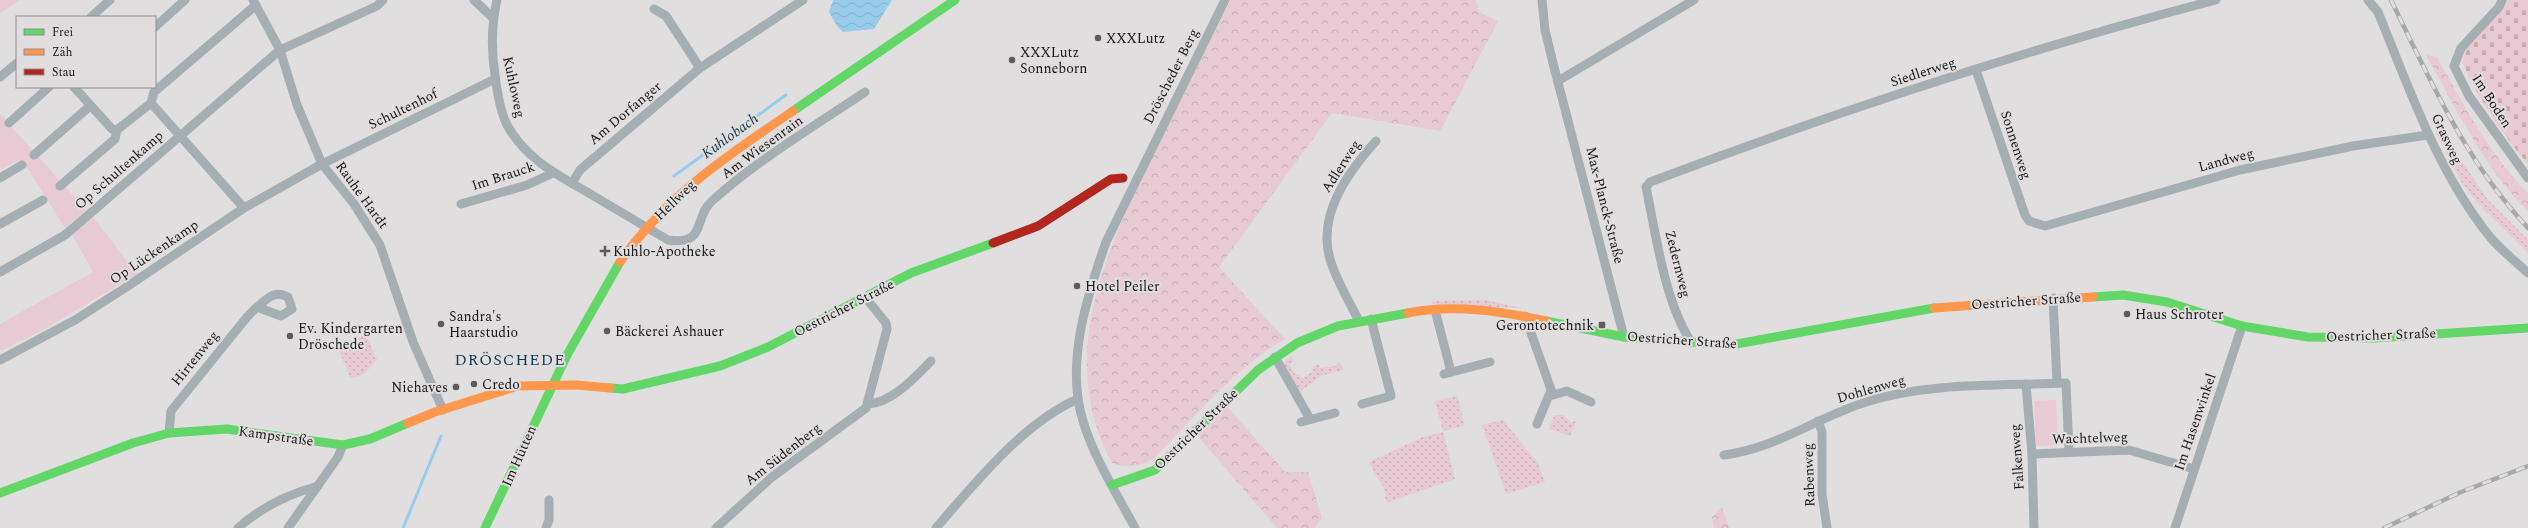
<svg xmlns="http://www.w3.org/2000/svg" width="2528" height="528" font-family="Spectral,serif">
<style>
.grass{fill:url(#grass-dots)}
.forest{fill:url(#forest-crowns)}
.cemetery{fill:url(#cemetery-stones)}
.park{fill:#e7cad3}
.water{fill:url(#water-waves)}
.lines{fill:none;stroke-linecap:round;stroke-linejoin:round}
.stream{stroke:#98ccea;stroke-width:3}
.street{stroke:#a4aeb3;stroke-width:9}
.fast{stroke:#63d668;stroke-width:9}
.slow{stroke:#ff974d;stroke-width:9}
.jam{stroke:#b3261e;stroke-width:9}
.rail-casing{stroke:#a6a8ac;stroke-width:4.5}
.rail{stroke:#e1ddde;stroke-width:3;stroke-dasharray:9;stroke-linecap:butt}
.poi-dot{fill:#5d5b5c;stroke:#e1ddde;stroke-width:1.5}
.labels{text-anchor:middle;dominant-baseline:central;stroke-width:4;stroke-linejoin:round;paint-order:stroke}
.poi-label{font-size:14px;fill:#161415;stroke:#e1ddde;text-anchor:start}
.street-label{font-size:14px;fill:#161415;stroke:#e1ddde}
.water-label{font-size:15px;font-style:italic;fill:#153749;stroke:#e1ddde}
.quarter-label{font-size:16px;letter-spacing:1px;fill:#0d3a4f;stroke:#e1ddde}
</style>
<defs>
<pattern id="grass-dots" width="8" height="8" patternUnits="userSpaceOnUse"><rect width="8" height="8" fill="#e7cad3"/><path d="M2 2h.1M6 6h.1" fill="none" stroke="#c5adb4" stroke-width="1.8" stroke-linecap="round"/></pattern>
<pattern id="forest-crowns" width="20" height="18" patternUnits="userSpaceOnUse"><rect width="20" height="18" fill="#e7cad3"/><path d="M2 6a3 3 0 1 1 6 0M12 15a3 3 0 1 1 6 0" fill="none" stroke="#c5adb4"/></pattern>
<pattern id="cemetery-stones" width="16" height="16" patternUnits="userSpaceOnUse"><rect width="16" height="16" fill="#e7cad3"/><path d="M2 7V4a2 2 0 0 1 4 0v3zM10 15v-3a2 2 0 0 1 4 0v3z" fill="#c5adb4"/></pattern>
<pattern id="water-waves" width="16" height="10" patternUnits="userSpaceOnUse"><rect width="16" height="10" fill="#98ccea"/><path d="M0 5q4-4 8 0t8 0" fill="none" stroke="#82aec8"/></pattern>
</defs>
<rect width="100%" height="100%" fill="#e0dedf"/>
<!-- grass -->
<g class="grass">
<polygon points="2435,131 2443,133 2488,200 2528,240 2528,253 2481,207 2462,183"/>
<polygon points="1485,300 1522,308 1433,306 1431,301"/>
<path d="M365 335 377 359C369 368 363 380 350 377L337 346Z"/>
<polygon points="1292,356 1293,362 1289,364 1296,375 1299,374 1302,378 1311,373 1314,366 1318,364 1320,368 1336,366 1339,362 1344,370 1323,375 1299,392 1284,366 1286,360"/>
<polygon points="1457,396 1465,425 1443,431 1435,401"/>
<polygon points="1554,415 1563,415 1571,423 1576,421 1570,436 1549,429"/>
<polygon points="1503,420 1537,462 1545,482 1506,494 1482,425"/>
<polygon points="1443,432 1455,479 1386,503 1384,489 1369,462 1423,437"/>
</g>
<!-- forest -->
<g class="forest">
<path d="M1231 0H1476L1479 12 1498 21 1440 131 1332 113 1219 267 1285 339C1235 367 1193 420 1152 460 1137 466 1127 468 1112 463 1053 354 1110 243 1159 143 1183 95 1207 48 1231 0Z"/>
<path d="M2426 55 2437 57C2463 104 2490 155 2528 193V211C2484 168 2456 108 2426 55Z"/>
<polygon points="1225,404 1285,472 1308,472 1322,518 1314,528 1277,528 1196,434"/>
<polygon points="1722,507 1729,528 1714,528 1712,517"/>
</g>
<!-- cemetery -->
<path class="cemetery" d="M2498 0H2528V164C2501 133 2480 100 2462 63L2469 37 2487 16Z"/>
<!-- park -->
<g class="park">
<polygon points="0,0 20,0 0,13"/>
<polygon points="0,114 86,210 65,228 28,169 18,160 2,169 0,167"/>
<polygon points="93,217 137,274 43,330 0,351 0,324 93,272 72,234"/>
<polygon points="2056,400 2058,445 2036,446 2034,401"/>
</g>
<!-- water -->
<polygon class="water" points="833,0 892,0 874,29 843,32 837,26 829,12"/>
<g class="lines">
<!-- stream -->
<g class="stream">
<polyline points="674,176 786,95"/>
<polyline points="403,528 441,436"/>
</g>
<!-- street -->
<g class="street">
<polyline points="253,0 280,50 297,105 322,164 354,204 380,245 413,342 443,410"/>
<polyline points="474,0 493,18"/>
<path d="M497 0C491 26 491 49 495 75 497 91 500 111 507 125 526 160 560 176 592 195 617 210 643 225 668 240 707 246 693 218 712 201 756 161 816 125 865 92"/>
<polyline points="1542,0 1545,30 1553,63 1624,337"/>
<path d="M2368 0 2378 12C2410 90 2437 171 2490 237 2501 250 2516 262 2528 273"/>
<polyline points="2502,0 2499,7 2461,48 2454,66 2469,96 2528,178"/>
<polyline points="654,9 666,16 700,68"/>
<polyline points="91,17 110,0"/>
<polyline points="155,27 185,0"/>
<polyline points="1976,70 2025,215 2029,221 2045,226 2240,170 2353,146 2428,135"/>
<polyline points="0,77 17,63"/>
<polyline points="1558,81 1694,0"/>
<polyline points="74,87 112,129 117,130 151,103 244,208"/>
<polyline points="151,103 154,92 256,5"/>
<polyline points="9,123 49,87"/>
<polyline points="34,155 90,106"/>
<polyline points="0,178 22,165"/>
<polyline points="572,183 580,170 700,68 803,0"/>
<polyline points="60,186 115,139 117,130"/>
<polyline points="461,204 527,185 553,173"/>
<polyline points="0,224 43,200"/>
<polyline points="0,272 65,235 280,50 377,6 383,0"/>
<polyline points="2053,298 2057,383"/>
<polyline points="1435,310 1451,372"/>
<polyline points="1525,316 1553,395 1567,391 1591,402"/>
<path d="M1359 321C1349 301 1336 280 1330 259 1317 215 1348 172 1376 141"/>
<path d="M1692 343C1665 304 1656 235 1646 187L1650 182C1835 112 2024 50 2216 0"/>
<polyline points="1275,357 1310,419"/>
<polyline points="0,360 75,320 125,288 244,208 322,164 495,79"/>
<polyline points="1444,374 1490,362"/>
<polyline points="2026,384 2032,454 2034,528"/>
<path d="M868 404C892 403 915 377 931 361"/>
<polyline points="1362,404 1391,396 1371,319"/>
<polyline points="1818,421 1822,432 1822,494 1827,528"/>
<polyline points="1301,422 1335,413"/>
<polyline points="1537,424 1551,390"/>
<path d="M169 433 171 411 247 317 257 307 281 316 292 309 288 297C274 290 268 298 257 307"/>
<polyline points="2032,454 2129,450 2194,469"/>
<path d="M1724 455C1775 449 1818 417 1866 402 1930 382 2000 386 2066 383L2069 452"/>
<path d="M238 528C260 508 289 494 318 486"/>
<polyline points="288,528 338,457 343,445"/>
<polyline points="546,528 549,520 549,500"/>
<polyline points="716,528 772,477 866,408 887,329 886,323 865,297"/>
<path d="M936 528C974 484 1024 422 1078 399"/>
<path d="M1135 528C1117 494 1094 458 1083 421 1065 364 1087 296 1106 242L1225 0"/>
<polyline points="2175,528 2242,326"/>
</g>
<!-- fast -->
<g class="fast">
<polyline points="793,111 955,0"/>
<polyline points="2093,297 2123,295 2167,302 2242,326 2308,337 2374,338 2528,328"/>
<polyline points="1546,321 1624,337 1731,345 1934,308"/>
<polyline points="610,388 623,389 720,366 768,347 911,273 993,243"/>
<polyline points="1112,485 1155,470 1258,370 1297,343 1338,326 1408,313"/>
<polyline points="0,493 133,443 169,433 227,429 343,445 370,439 408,423"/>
<polyline points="485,528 567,355 620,262"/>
</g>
<!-- slow -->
<g class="slow">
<path d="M620 262C665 197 728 155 793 111"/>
<polyline points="1934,308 2093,297"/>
<path d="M1408 313C1455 304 1500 311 1546 321"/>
<polyline points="408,423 435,412 518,386 577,385 610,388"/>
</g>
<!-- jam -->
<polyline class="jam" points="993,243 1038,226 1111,179 1123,178"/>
<defs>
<g id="rail">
<path d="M2391 0C2430 80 2466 162 2528 228"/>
<polyline points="2384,528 2461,492 2528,466"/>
</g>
</defs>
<!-- rail casing -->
<use href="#rail" class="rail-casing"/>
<!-- rail -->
<use href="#rail" class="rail"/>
</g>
<!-- markers -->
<g class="poi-dot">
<circle cx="1098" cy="38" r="4"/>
<circle cx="1012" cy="60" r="4"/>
<path d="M603 245h4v4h4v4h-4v4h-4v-4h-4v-4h4z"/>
<circle cx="1077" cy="286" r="4"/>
<circle cx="2127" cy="314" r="4"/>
<circle cx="441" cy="324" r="4"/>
<rect x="1598" y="321" width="8" height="8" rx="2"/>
<circle cx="607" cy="331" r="4"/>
<circle cx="290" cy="336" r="4"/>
<circle cx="474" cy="384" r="4"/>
<circle cx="456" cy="387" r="4"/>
</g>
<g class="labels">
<!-- poi labels -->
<g class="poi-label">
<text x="1106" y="38">XXXLutz</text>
<text x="1020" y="52">XXXLutz<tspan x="1020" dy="16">Sonneborn</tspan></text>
<text x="613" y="251">Kuhlo-Apotheke</text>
<text x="1085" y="286">Hotel Peiler</text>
<text x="2135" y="314">Haus Schroter</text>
<text x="449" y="316">Sandra's<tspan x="449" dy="16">Haarstudio</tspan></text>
<text x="1594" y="325" text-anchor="end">Gerontotechnik</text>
<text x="298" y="328">Ev. Kindergarten<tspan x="298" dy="16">Dröschede</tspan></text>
<text x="615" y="331">Bäckerei Ashauer</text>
<text x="482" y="384">Credo</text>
<text x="448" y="387" text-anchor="end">Niehaves</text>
</g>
<!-- street labels -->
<g class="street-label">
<text transform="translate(1923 72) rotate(-18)">Siedlerweg</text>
<text transform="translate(1171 76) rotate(-63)">Dröscheder Berg</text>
<text transform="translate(514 87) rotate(78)">Kuhloweg</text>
<text transform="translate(2492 101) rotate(57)">Im Boden</text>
<text transform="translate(403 109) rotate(-26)">Schultenhof</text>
<text transform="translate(625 113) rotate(-40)">Am Dorfanger</text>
<text transform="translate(2447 139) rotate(65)">Grasweg</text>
<text transform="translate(2016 145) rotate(72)">Sonnenweg</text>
<text transform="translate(762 147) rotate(-36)">Am Wiesenrain</text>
<text transform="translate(2226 160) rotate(-15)">Landweg</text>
<text transform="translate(1341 166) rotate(-57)">Adlerweg</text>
<text transform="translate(119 170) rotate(-41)">Op Schultenkamp</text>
<text transform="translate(503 176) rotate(-18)">Im Brauck</text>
<text transform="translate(362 195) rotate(54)">Rauhe Hardt</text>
<text transform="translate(675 200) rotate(-44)">Hellweg</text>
<text transform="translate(1605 205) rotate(76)">Max-Planck-Straße</text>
<text transform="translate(154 252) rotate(-34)">Op Lückenkamp</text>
<text transform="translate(1678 264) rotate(76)">Zedernweg</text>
<text transform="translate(2026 301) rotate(-4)">Oestricher Straße</text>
<text transform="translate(844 308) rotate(-27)">Oestricher Straße</text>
<text transform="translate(2381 335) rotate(-2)">Oestricher Straße</text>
<text transform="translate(1682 340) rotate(4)">Oestricher Straße</text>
<text transform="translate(195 358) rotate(-51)">Hirtenweg</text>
<text transform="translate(1871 389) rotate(-16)">Dohlenweg</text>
<text transform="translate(2195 422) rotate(-71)">Im Hasenwinkel</text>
<text transform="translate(1196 429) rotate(-44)">Oestricher Straße</text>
<text transform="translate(276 436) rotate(8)">Kampstraße</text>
<text transform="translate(2090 438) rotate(-2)">Wachtelweg</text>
<text transform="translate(783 454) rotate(-38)">Am Südenberg</text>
<text transform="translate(519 456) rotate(-66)">Im Hütten</text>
<text transform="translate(2017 457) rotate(-94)">Falkenweg</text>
<text transform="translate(1809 475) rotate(-92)">Rabenweg</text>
</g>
<!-- water labels -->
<g class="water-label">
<text transform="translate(730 136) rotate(-36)">Kuhlobach</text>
</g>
<!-- quarter labels -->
<g class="quarter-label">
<text x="510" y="360">DRÖSCHEDE</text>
</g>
</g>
<!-- legend -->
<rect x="16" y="16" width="140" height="72" fill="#e1ddde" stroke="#908d8e"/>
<rect x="24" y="29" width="20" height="6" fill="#63d668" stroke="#908d8e"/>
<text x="52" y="36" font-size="12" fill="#161415">Frei</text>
<rect x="24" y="49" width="20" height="6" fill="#ff974d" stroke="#908d8e"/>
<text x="52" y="56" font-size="12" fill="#161415">Zäh</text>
<rect x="24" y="69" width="20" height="6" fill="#b3261e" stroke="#908d8e"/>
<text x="52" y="76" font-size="12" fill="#161415">Stau</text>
</svg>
